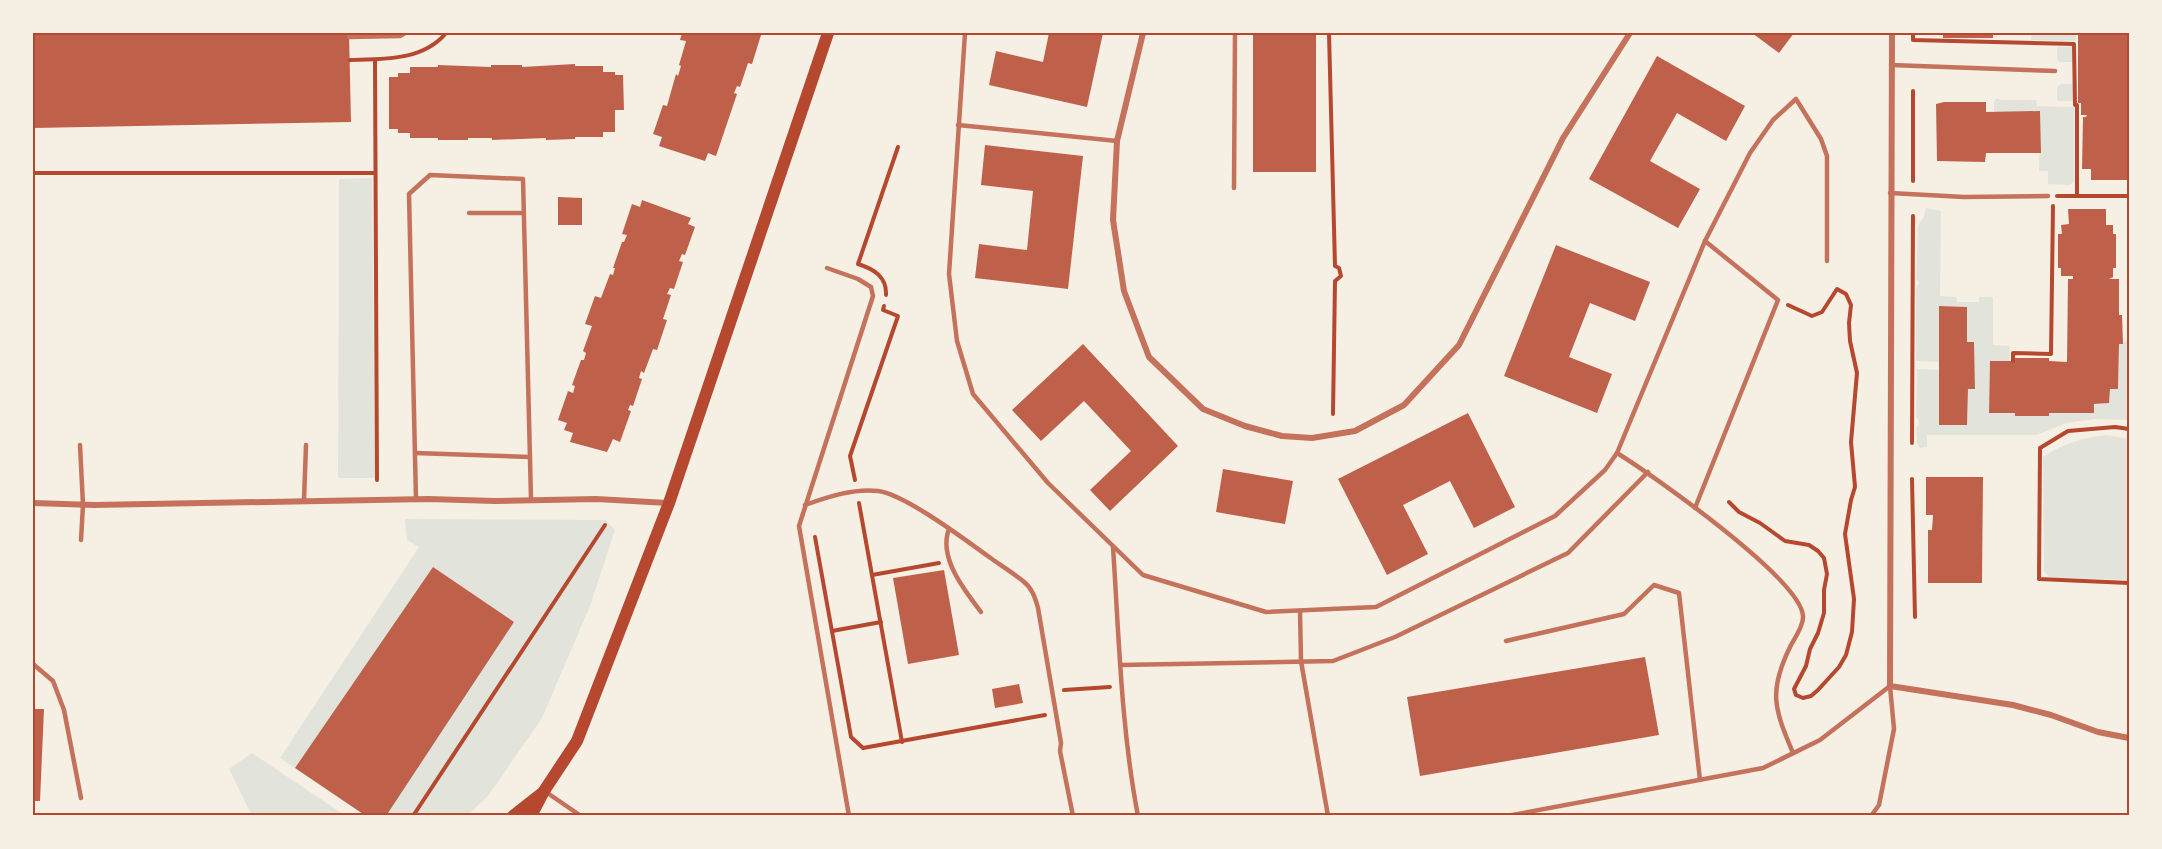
<svg xmlns="http://www.w3.org/2000/svg" width="2162" height="849" font-family="Roboto,sans-serif">
<style>
.green{fill:#e2e4dc}
.building{fill:#bf614a}
.lines{fill:none;stroke-linecap:round;stroke-linejoin:round}
.path{stroke:#b5482f;stroke-width:4}
.service{stroke:#c5725c;stroke-width:4.5}
.minor{stroke:#c5725c;stroke-width:6}
.secondary{stroke:#b5482f;stroke-width:12}
.neatline{fill:none;stroke:#b5482f;stroke-width:2}
</style>
<rect width="100%" height="100%" fill="#f6efe4"/>
<!-- green -->
<g class="green">
<polygon points="2032,33 2076,33 2076,41 2031,40"/>
<polygon points="2057,47 2074,47 2074,62 2060,62 2057,59"/>
<polygon points="2061,84 2074,84 2073,101 2057,101 2057,87"/>
<polygon points="1996,98 2001,100 2036,100 2037,106 2074,107 2074,181 2070,185 2048,184 2048,171 2039,171 2040,112 1994,112 1994,103"/>
<polygon points="372,178 375,478 338,478 339,179"/>
<polygon points="1926,208 1941,211 1940,296 1956,297 1957,302 1979,302 1979,297 1993,297 1993,345 2010,346 2009,361 1990,362 1989,413 2015,413 2016,416 2049,416 2049,413 2094,413 2095,404 2109,403 2110,389 2118,389 2119,344 2127,341 2129,354 2129,420 2096,419 2067,423 2036,435 1927,435 1927,447 1920,448 1917,444 1916,428 1919,425 1919,421 1916,416 1917,369 1939,370 1967,425 1968,389 1975,389 1974,343 1967,342 1967,307 1939,306 1939,362 1916,361 1916,289 1919,282 1916,279 1918,226 1924,216"/>
<path d="M2107 435 2129 439V580L2049 577 2044 571 2043 457C2064 443 2082 438 2107 435Z"/>
<polygon points="405,519 606,520 615,530 590,606 542,718 488,796 467,816 386,816 295,768 280,758 419,547 407,540"/>
<polygon points="252,753 346,816 252,816 229,769"/>
</g>
<!-- building -->
<g class="building">
<polygon points="33,33 349,33 351,122 33,128"/>
<polygon points="682,33 760,33 761,35 752,64 748,63 740,87 737,86 734,93 737,94 716,156 708,153 705,161 659,146 662,137 653,134 663,105 667,106 676,74 678,76 681,66 679,65 686,41 680,40"/>
<polygon points="1049,33 1103,33 1087,107 989,85 996,51 1043,62"/>
<rect x="1253" y="33" width="63" height="139"/>
<polygon points="1752,33 1794,33 1779,53"/>
<rect x="1943" y="33" width="50" height="5"/>
<polygon points="2078,33 2129,33 2129,180 2091,180 2091,169 2082,169 2083,117 2086,117 2087,115 2081,115 2081,103 2078,103"/>
<polygon points="1657,56 1745,106 1726,141 1677,113 1650,161 1700,189 1678,228 1589,179"/>
<polygon points="575,64 575,66 603,66 603,72 615,72 615,75 623,75 624,110 615,110 615,132 603,132 603,137 575,137 575,139 546,140 546,138 492,140 492,138 468,138 468,140 438,140 438,138 410,138 410,133 398,133 398,129 389,129 389,77 398,77 398,73 410,73 410,67 438,67 438,65 491,67 491,65 522,65 522,67"/>
<polygon points="1944,102 1986,102 1986,112 2040,111 2041,153 1986,153 1985,162 1937,161 1936,104"/>
<polygon points="985,145 1083,156 1068,289 975,278 979,244 1027,250 1033,191 981,185"/>
<polygon points="558,197 582,198 582,225 558,225"/>
<polygon points="642,200 691,218 688,224 695,227 685,255 682,254 679,261 683,262 674,289 670,288 667,294 671,295 663,319 667,320 657,350 653,349 644,373 641,371 639,378 642,379 633,406 630,405 628,410 631,411 620,442 613,439 607,452 570,442 573,433 564,430 567,423 558,420 568,391 573,393 575,386 572,385 581,360 584,360 586,353 583,351 592,326 585,324 595,296 601,298 610,274 613,275 615,268 613,268 622,242 624,242 627,235 622,234 632,204 640,207"/>
<polygon points="2068,209 2106,209 2106,225 2113,225 2113,234 2116,234 2116,268 2113,268 2113,277 2109,279 2119,279 2119,315 2122,315 2123,344 2119,344 2118,389 2110,389 2109,403 2094,404 2094,413 2049,413 2049,416 2015,416 2015,413 1989,413 1990,361 2015,361 2015,358 2049,358 2049,361 2067,362 2068,279 2073,279 2073,276 2061,276 2061,268 2058,268 2058,234 2062,234 2061,225 2069,224"/>
<polygon points="1556,245 1650,282 1635,321 1590,303 1569,357 1612,374 1597,413 1504,376"/>
<polygon points="1939,306 1967,307 1967,342 1974,342 1975,389 1968,389 1967,425 1939,425"/>
<polygon points="1083,344 1178,446 1110,511 1090,490 1131,451 1084,401 1041,441 1012,410"/>
<polygon points="1468,413 1515,507 1474,528 1450,481 1403,505 1428,554 1387,575 1338,479"/>
<polygon points="1223,469 1293,481 1285,524 1216,512"/>
<polygon points="1926,477 1983,477 1982,583 1928,583 1928,530 1932,530 1933,515 1926,515"/>
<polygon points="433,567 514,622 386,816 366,816 295,768"/>
<polygon points="944,570 959,655 908,664 893,578"/>
<polygon points="1645,657 1659,735 1420,776 1407,697"/>
<polygon points="1019,684 1023,703 995,708 992,689"/>
<polygon points="33,709 44,709 40,801 33,801"/>
</g>
<g class="lines">
<!-- path -->
<g class="path">
<polyline points="1329,33 1335,266 1339,268 1341,276 1335,281 1333,414"/>
<polyline points="1913,33 1913,40 2074,44 2075,105 2077,105 2077,196"/>
<path d="M350 60C383 59 423 61 446 33"/>
<polyline points="375,60 377,480"/>
<polyline points="33,173 375,173"/>
<polyline points="1913,181 1913,91"/>
<polyline points="2057,196 2129,196"/>
<path d="M886 295C887 277 874 269 858 264L898 147"/>
<polyline points="2013,361 2013,353 2051,354 2053,206"/>
<polyline points="2129,429 2115,427 2068,431 2040,448 2039,579 2129,583"/>
<polyline points="1912,443 1913,216"/>
<polyline points="1912,479 1915,617"/>
<polyline points="855,480 850,456 898,316 883,310 884,306"/>
<polyline points="1729,502 1739,512 1760,523 1785,541 1809,545 1818,551 1824,558 1827,574 1824,590 1824,613 1818,633 1810,649 1806,666 1794,689 1796,695 1803,698 1811,696 1818,690 1839,667 1846,655 1852,632 1854,599 1845,534 1851,500 1855,487 1851,442 1857,373 1850,341 1849,323 1851,305 1846,294 1837,289 1822,312 1812,316 1788,305"/>
<polyline points="859,503 902,742"/>
<polyline points="815,537 851,737 863,748 1045,715"/>
<polyline points="872,575 939,563"/>
<polyline points="832,631 881,622"/>
<polyline points="1064,690 1110,687"/>
<polyline points="413,816 605,525"/>
</g>
<!-- service -->
<g class="service">
<polyline points="965,33 949,274 957,341 973,394 1048,483 1143,575 1266,612 1376,607 1555,516 1605,470 1617,453 1705,241 1750,153 1773,120 1796,99 1821,139 1827,156 1827,261"/>
<polyline points="349,37 400,36 405,33"/>
<polyline points="1891,65 2055,71"/>
<polyline points="958,125 1117,141"/>
<polyline points="1234,188 1235,33"/>
<polyline points="1890,193 1964,197 2048,196"/>
<polyline points="469,213 524,213"/>
<polyline points="827,268 858,279 871,287 873,296 799,526 849,816"/>
<polyline points="80,445 83,505 81,540"/>
<polyline points="415,453 530,457"/>
<path d="M1617 453C1651 474 1801 579 1803 616 1804 625 1795 638 1791 645 1768 691 1774 708 1793 753"/>
<polyline points="304,500 306,445"/>
<polyline points="416,500 409,194 430,175 523,179 531,499"/>
<path d="M805 505C827 497 854 488 878 491 905 494 968 542 992 559 1002 566 1013 573 1023 581 1032 588 1035 597 1038 608L1061 743 1060 751 1073 816"/>
<polyline points="1695,508 1778,300 1705,241"/>
<path d="M949 529C938 557 964 590 981 612"/>
<path d="M1113 547C1119 637 1121 728 1138 816"/>
<polyline points="1300,611 1301,661 1328,816"/>
<polyline points="1506,641 1624,614 1654,585 1679,593 1700,780"/>
<polyline points="33,664 53,681 64,710 81,798"/>
<polyline points="1121,665 1333,661 1395,637 1568,553 1648,472"/>
<polyline points="546,792 581,816"/>
<polyline points="1507,816 1763,768 1820,740 1890,686"/>
<polyline points="1871,816 1879,805 1894,729 1890,686"/>
</g>
<!-- minor -->
<g class="minor">
<polyline points="1143,33 1117,141 1113,220 1124,291 1149,357 1203,409 1245,426 1282,436 1312,438 1355,431 1404,405 1459,345 1563,138 1630,33"/>
<polyline points="1892,33 1890,686 2013,705 2051,715 2098,732 2129,738"/>
<polyline points="33,503 94,505 428,499 495,501 596,499 668,503"/>
</g>
<!-- secondary -->
<g class="secondary">
<polyline points="513,816 541,794"/>
<polyline points="531,816 544,791 577,741 669,503 828,33"/>
</g>
</g>
<!-- border -->
<rect width="2162" height="849" fill="none" stroke="#f6efe4" stroke-width="69"/>
<rect x="34" y="34" width="2094" height="780" class="neatline"/>
</svg>
